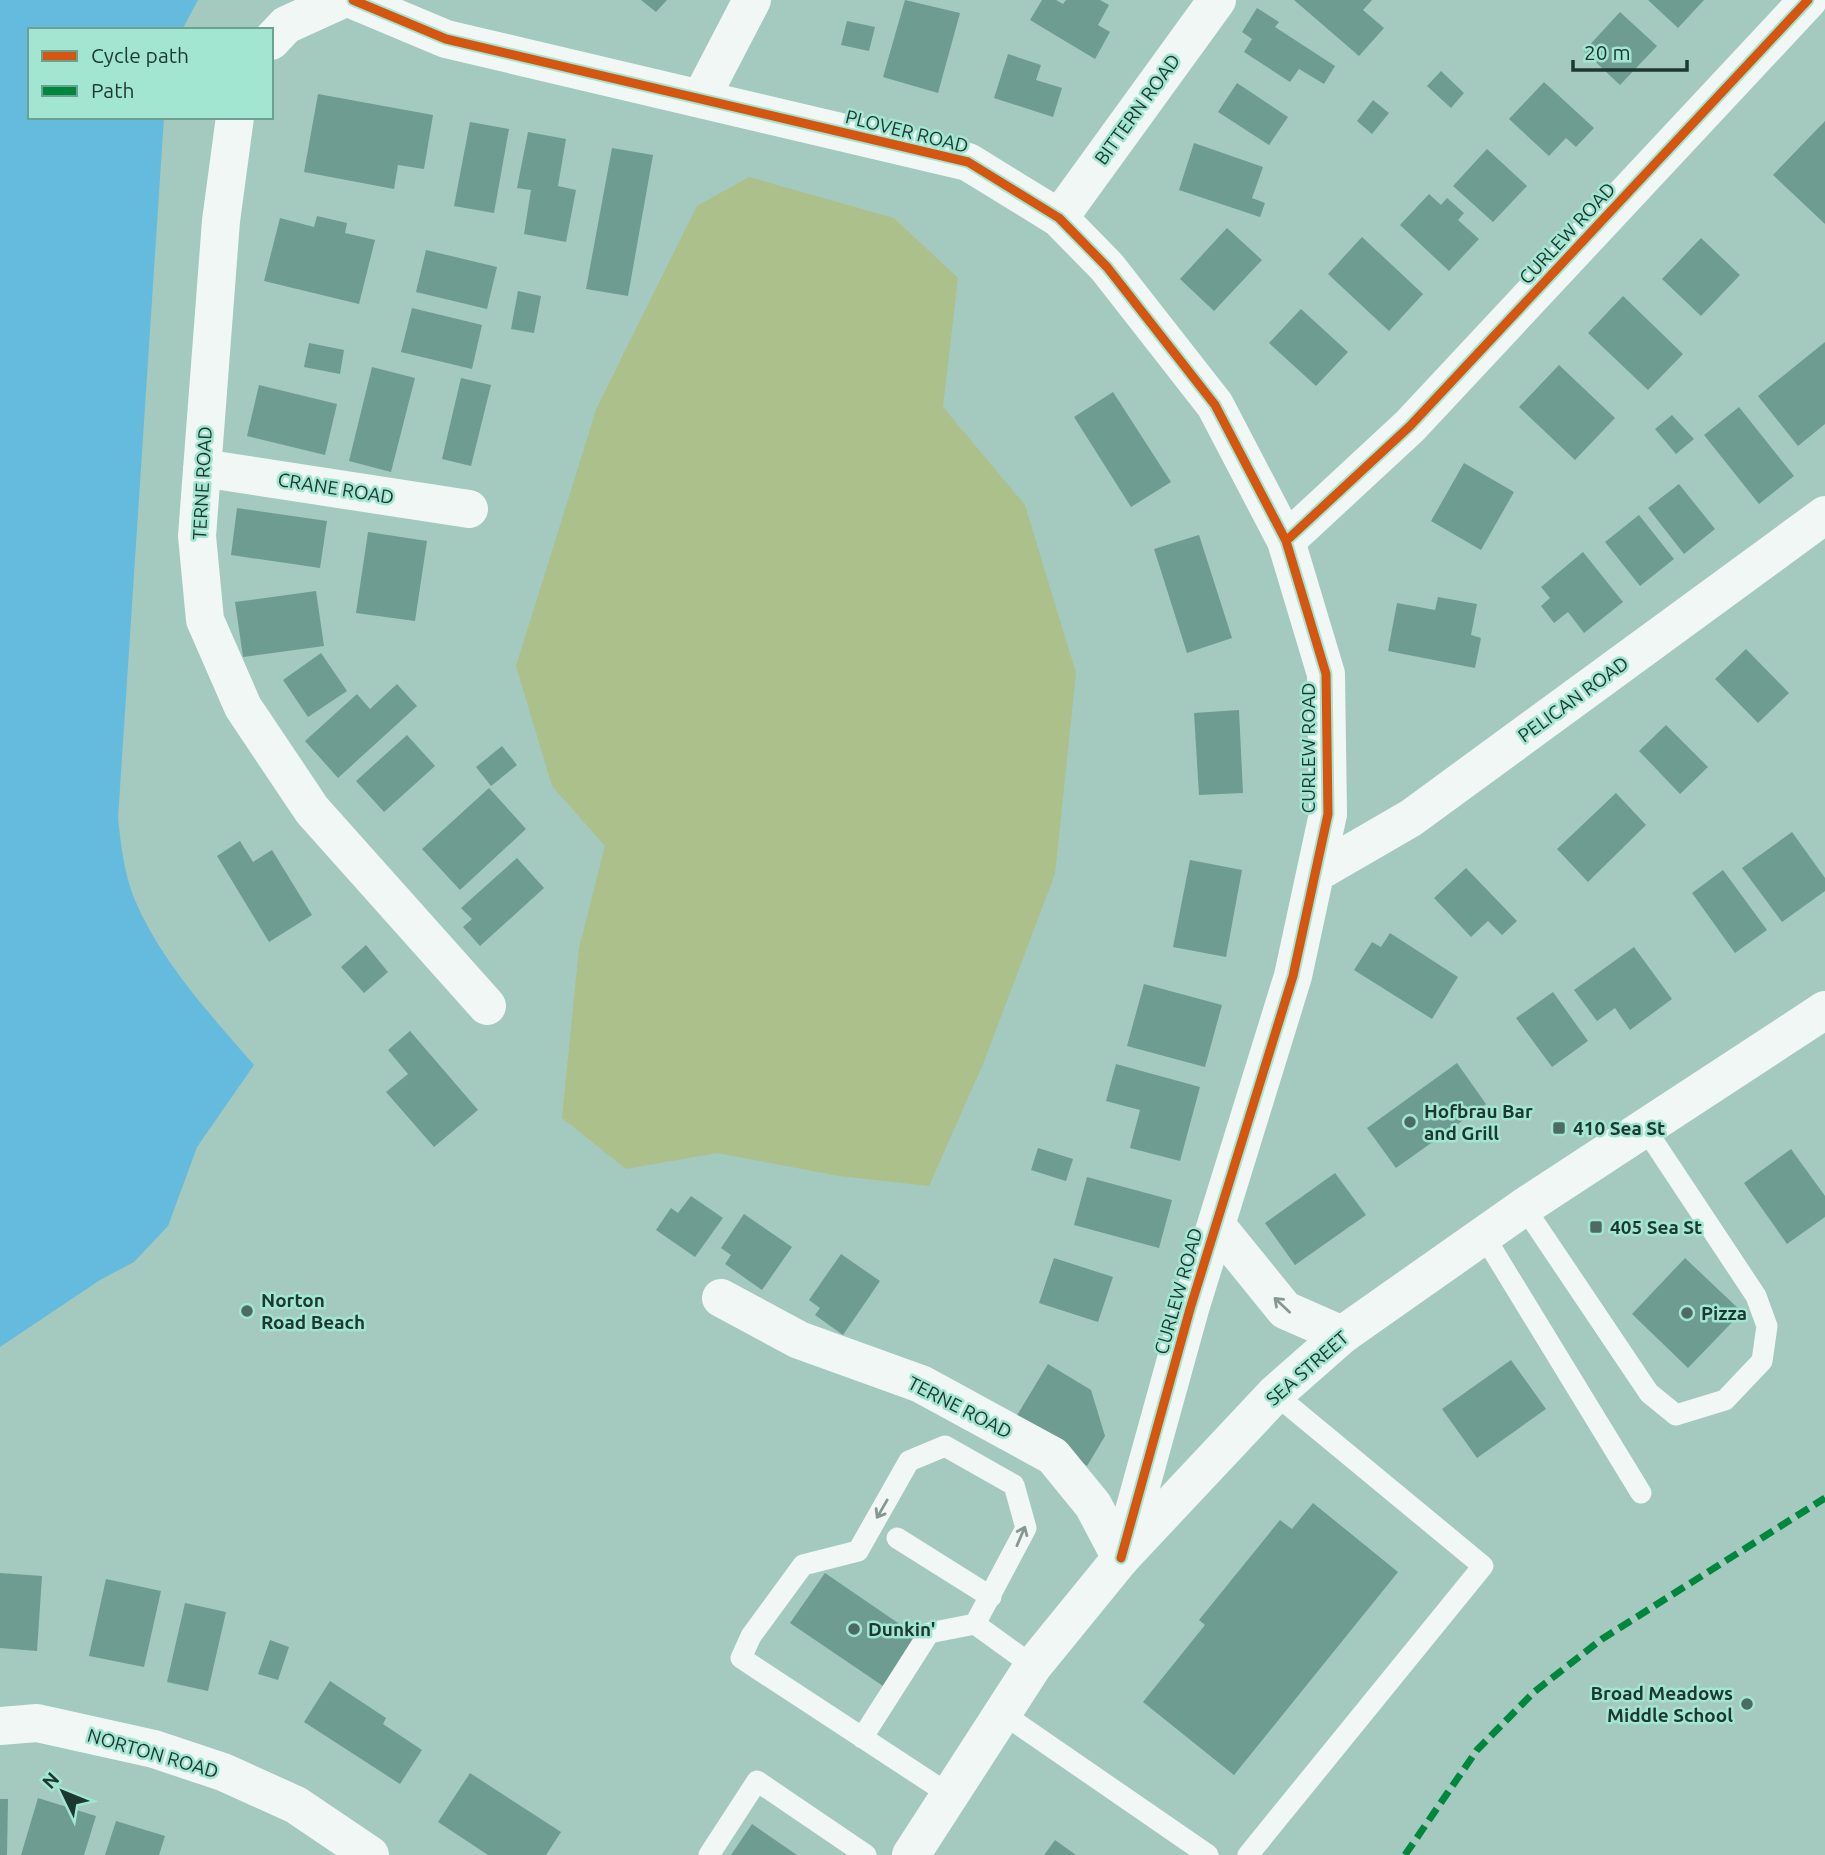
<svg xmlns="http://www.w3.org/2000/svg" width="1825" height="1855" font-family="Ubuntu,sans-serif">
	<rect width="100%" height="100%" fill="#a4c9be"/>
	<path fill="#abc08b" d="M749,177l145,41 64,60 -15,129 82,98 51,168 -21,201 -72,190 -54,122 -90,-10 -122,-23 -91,16 -64,-51 17,-170 26,-102 -53,-60 -36,-120 81,-259 100,-201z"/>
	<path fill="#64bbdd" d="M0,0h198l-16,30h-152v87h134l-46,701c3,27 6,55 16,80 27,64 76,116 120,167l-57,82 -29,79 -34,36 -34,18 -100,67z"/>
	<path fill="#6e9c91" d="M641,0h26l-11,12z
		M905,0l55,13 -22,80 -55,-16z
		M1042,0h14l7,4 3,-4h34l9,5 -11,20 12,7 -15,27 -65,-39z
		M1294,0h78l-9,10 21,18 -25,28z
		M1648,0h56l-26,28z
		M1257,8l22,14 -4,5 60,39 -11,18 -25,-15 -9,13 -46,-30 8,-13 -10,-7z
		M1620,12l37,34 -37,39 -36,-34z
		M847,21l28,6 -6,24 -28,-6z
		M1008,54l33,11 -5,15 26,8 -9,29 -59,-19z
		M1441,71l23,22 -13,15 -24,-22z
		M1544,82l50,46 -18,19 -10,-9 -17,18 -40,-37z
		M1237,83l51,34 -19,28 -51,-33z
		M318,94l115,21 -9,54 -26,-4 -4,24 -90,-17z
		M1373,100l16,13 -17,21 -15,-13z
		M1825,121v103l-52,-49z
		M470,122l39,7 -15,84 -40,-7z
		M528,132l38,7 -8,47 18,4 -10,52 -42,-8 7,-44 -14,-2z
		M1194,143l69,24 -11,31 13,5 -5,14 -81,-27z
		M612,148l41,7 -25,141 -42,-7z
		M1487,149l40,37 -34,36 -40,-36z
		M1429,194l12,11 6,-7 17,15 -6,7 21,19 -30,32 -49,-46z
		M317,216l30,7 -2,10 30,7 -16,64 -95,-23 16,-63 34,9z
		M1227,228l35,32 -48,51 -34,-32z
		M1362,237l61,57 -34,37 -61,-57z
		M1701,238l39,37 -39,41 -39,-37z
		M426,250l71,17 -10,42 -71,-17z
		M518,291l23,5 -7,37 -23,-4z
		M1623,296l60,58 -35,36 -60,-57z
		M412,308l70,17 -10,44 -71,-17z
		M1301,309l47,43 -32,34 -47,-43z
		M1825,342v82l-27,22 -40,-50z
		M309,343l35,7 -4,24 -36,-7z
		M1559,365l56,53 -40,42 -56,-53z
		M372,367l43,11 -24,94 -42,-11z
		M461,378l30,7 -20,81 -29,-7z
		M259,385l78,19 -12,51 -78,-19z
		M1113,392l58,90 -40,25 -57,-90z
		M1739,407l55,69 -35,28 -55,-69z
		M1672,415l22,24 -18,15 -21,-25z
		M1464,463l50,29 -33,58 -50,-29z
		M1679,484l36,45 -31,25 -36,-46z
		M237,508l90,13 -7,47 -89,-13z
		M1639,515l35,44 -34,27 -35,-44z
		M368,532l59,9 -12,80 -59,-8z
		M1199,535l33,103 -45,15 -33,-104z
		M1583,552l40,50 -39,31 -16,-21 -14,11 -13,-17 9,-8 -9,-11z
		M316,591l8,55 -81,11 -8,-55z
		M1438,597l39,7 -6,31 10,3 -6,30 -87,-17 9,-48 38,7z
		M1746,649l43,44 -31,30 -43,-44z
		M321,653l26,38 -39,26 -25,-37z
		M397,684l20,22 -79,72 -33,-37 52,-47 13,15z
		M1239,710l4,83 -44,2 -5,-82z
		M1666,725l42,42 -28,27 -41,-43z
		M407,735l28,31 -51,46 -28,-31z
		M502,746l15,19 -26,21 -15,-19z
		M489,788l37,41 -66,61 -38,-41z
		M1616,793l30,32 -58,57 -31,-33z
		M1792,832l33,46v13l-43,31 -40,-54z
		M240,841l13,21 19,-12 40,65 -43,27 -52,-86z
		M517,858l27,30 -64,58 -17,-19 9,-8 -11,-11z
		M1190,860l52,10 -16,87 -53,-10z
		M1466,868l51,53 -15,14 -14,-14 -17,16 -37,-39z
		M1723,870l44,60 -32,23 -43,-60z
		M1390,933l68,44 -26,42 -78,-49 18,-28 9,5z
		M366,945l22,27 -24,21 -23,-26z
		M1634,947l38,52 -42,31 -15,-22 -18,13 -23,-31z
		M1144,984l78,21 -17,62 -78,-21z
		M1553,992l35,49 -36,26 -36,-49z
		M410,1031l68,79 -44,37 -48,-55 22,-18 -20,-24z
		M1457,1063l29,41 -90,64 -29,-40z
		M1116,1064l84,23 -20,74 -50,-13 10,-38 -34,-9z
		M1038,1148l35,11 -7,22 -35,-11z
		M1791,1149l34,47v21l-38,27 -43,-61z
		M1335,1173l31,42 -71,50 -30,-42z
		M1087,1177l85,23 -13,48 -85,-23z
		M691,1196l32,22 -28,39 -39,-27 15,-22 7,5z
		M744,1214l48,33 -30,43 -37,-26 6,-9 -10,-7z
		M841,1254l39,27 -37,54 -28,-20 5,-7 -11,-8z
		M1054,1258l59,19 -15,45 -59,-19z
		M1685,1258l57,54 -54,56 -56,-54z
		M1511,1360l35,49 -69,49 -35,-49z
		M1048,1364l43,26 14,46 -18,30 -74,-44z
		M1313,1503l85,69 -164,203 -91,-73 62,-77 -6,-5 81,-100 12,9z
		M0,1573l42,3 -5,75 -37,-3z
		M825,1573l92,63 -34,50 -93,-63z
		M106,1579l55,12 -17,76 -55,-11z
		M185,1603l41,9 -18,79 -41,-9z
		M270,1640l19,7 -11,33 -20,-6z
		M330,1681l56,37 -3,6 39,26 -22,34 -96,-62z
		M470,1773l91,59 -15,23h-58l-50,-33z
		M38,1798l58,18 -12,39h-63z
		M0,1799h8l-1,56h-7z
		M116,1821l49,15 -6,19h-54z
		M752,1824l45,31h-66z
		M1055,1840l21,15h-32z"/>
	<g fill="none" stroke-linecap="round" stroke-linejoin="round">
		<path stroke="#f1f7f5" stroke-width="21" d="M1524,1207l125,186 27,22 49,-15 37,-39 5,-35 -11,-30 -112,-169
			M1484,1236l157,257
			M897,1538l94,59
			M1002,1713l206,142
			M862,1738l67,-105 46,-9 58,42
			M950,1795l-209,-137 10,-22 52,-71 55,-14 51,-90 36,-15 69,39 12,43 -51,96
			M709,1855l48,-74 109,74
			M1248,1855l235,-289 -208,-172"/>
		<path stroke="#f1f7f5" stroke-width="38" d="M353,0l93,39 522,123 91,56 48,49 108,138 71,136
			M271,41l15,-16 55,-25
			M701,98l51,-98
			M235,117l-14,104 -24,315 8,84 38,87 69,103 175,196
			M1059,218l158,-218
			M202,468l267,41
			M1316,873l95,-55 414,-303
			M1216,1225l69,85 57,25
			M721,1298l78,42 122,44 132,72 40,49 28,53
			M1121,1558l69,-249 103,-333 35,-162 -2,-140 -40,-133 124,-115 398,-426
			M0,1726l37,-3 117,26 69,23 73,33 74,50"/>
		<path stroke="#f1f7f5" stroke-width="38" d="M911,1855l122,-189 88,-108 154,-164 67,-59 182,-128 301,-197"/>
		<path stroke="#00873e" stroke-width="7" stroke-dasharray="14 7" stroke-linecap="butt" d="M1405,1855l72,-105 57,-58 68,-53 223,-141"/>
		<g stroke="#a2e6d1" stroke-width="13">
			<path id="cycleway" d="M353,0l93,39 522,123 91,56 48,49 108,138 71,136
				M1121,1558l69,-249 103,-333 35,-162 -2,-140 -40,-133 124,-115 398,-426"/>
		</g>
		<use href="#cycleway" stroke="#d45610" stroke-width="9"/>
	</g>
	<defs><path id="oneway-shaft" d="M-6 0H5M1.5-3L5.5 0L1.5 3" fill="none" stroke-width="1.6" stroke-linecap="round" stroke-linejoin="round" transform="scale(1.75)"/></defs>
	<g stroke="#869892">
		<use href="#oneway-shaft" transform="translate(1282 1305) rotate(-137)"/>
		<use href="#oneway-shaft" transform="translate(882 1509) rotate(120)"/>
		<use href="#oneway-shaft" transform="translate(1021 1536) rotate(-67)"/>
	</g>
	<g fill="#4c6b62" stroke="#a2e6d1" stroke-width="2.5">
		<circle cx="1410" cy="1122" r="7"/>
		<rect x="1552" y="1121" width="14" height="14" rx="3.5"/>
		<rect x="1589" y="1220" width="14" height="14" rx="3.5"/>
		<circle cx="247" cy="1311" r="7"/>
		<circle cx="1687" cy="1313" r="7"/>
		<circle cx="854" cy="1629" r="7"/>
		<circle cx="1747" cy="1704" r="7"/>
	</g>
	<g text-anchor="middle" stroke-width="5" stroke-linejoin="round" paint-order="stroke">
		<g font-size="19" fill="#1c3830" stroke="#a2e6d1">
			<text transform="translate(1137 109) rotate(-54)" y="7">BITTERN ROAD</text>
			<text transform="translate(907 131) rotate(14)" y="7">PLOVER ROAD</text>
			<text transform="translate(1567 233) rotate(-47)" y="7">CURLEW ROAD</text>
			<text transform="translate(202 483) rotate(-87)" y="7">TERNE ROAD</text>
			<text transform="translate(336 488) rotate(9)" y="7">CRANE ROAD</text>
			<text transform="translate(1573 699) rotate(-36)" y="7">PELICAN ROAD</text>
			<text transform="translate(1308 748) rotate(-90)" y="7">CURLEW ROAD</text>
			<text transform="translate(1178 1291) rotate(-74)" y="7">CURLEW ROAD</text>
			<text transform="translate(1307 1368) rotate(-41)" y="7">SEA STREET</text>
			<text transform="translate(960 1407) rotate(27)" y="7">TERNE ROAD</text>
			<text transform="translate(153 1753) rotate(16)" y="7">NORTON ROAD</text>
		</g>
		<g font-size="19" font-weight="bold" fill="#1c3830" stroke="#a2e6d1" text-anchor="start">
			<text x="1424" y="1118">Hofbrau Bar<tspan x="1424" dy="22">and Grill</tspan></text>
			<text x="1573" y="1135">410 Sea St</text>
			<text x="1610" y="1234">405 Sea St</text>
			<text x="261" y="1307">Norton<tspan x="261" dy="22">Road Beach</tspan></text>
			<text x="1701" y="1320">Pizza</text>
			<text x="868" y="1636">Dunkin'</text>
			<text x="1733" y="1700" text-anchor="end">Broad Meadows<tspan x="1733" dy="22">Middle School</tspan></text>
		</g>
	</g>
	<rect x="28" y="28" width="245" height="91" fill="#a2e6d1" stroke="#6ca091" stroke-width="2"/>
	<rect x="42" y="51" width="35" height="10" fill="#d45610" stroke="#6ca091" stroke-width="2"/>
	<text x="91" y="63" font-size="21" fill="#1c3830">Cycle path</text>
	<rect x="42" y="86" width="35" height="10" fill="#00873e" stroke="#6ca091" stroke-width="2"/>
	<text x="91" y="98" font-size="21" fill="#1c3830">Path</text>
	<g transform="translate(63 1792) rotate(313)" stroke="#a2e6d1" stroke-width="5" paint-order="stroke">
	<path d="M0-5L12 26L0 18L-12 26Z" fill="#1c3830"/>
	<text y="-10" font-size="19" font-weight="bold" text-anchor="middle" fill="#1c3830">N</text>
	</g>
	<path d="M1573 60v10h114v-10" fill="none" stroke="#1c3830" stroke-width="3.5"/>
	<text x="1584" y="60" font-size="21" fill="#1c3830" stroke="#a2e6d1" stroke-width="5" paint-order="stroke">20 m</text>
</svg>
